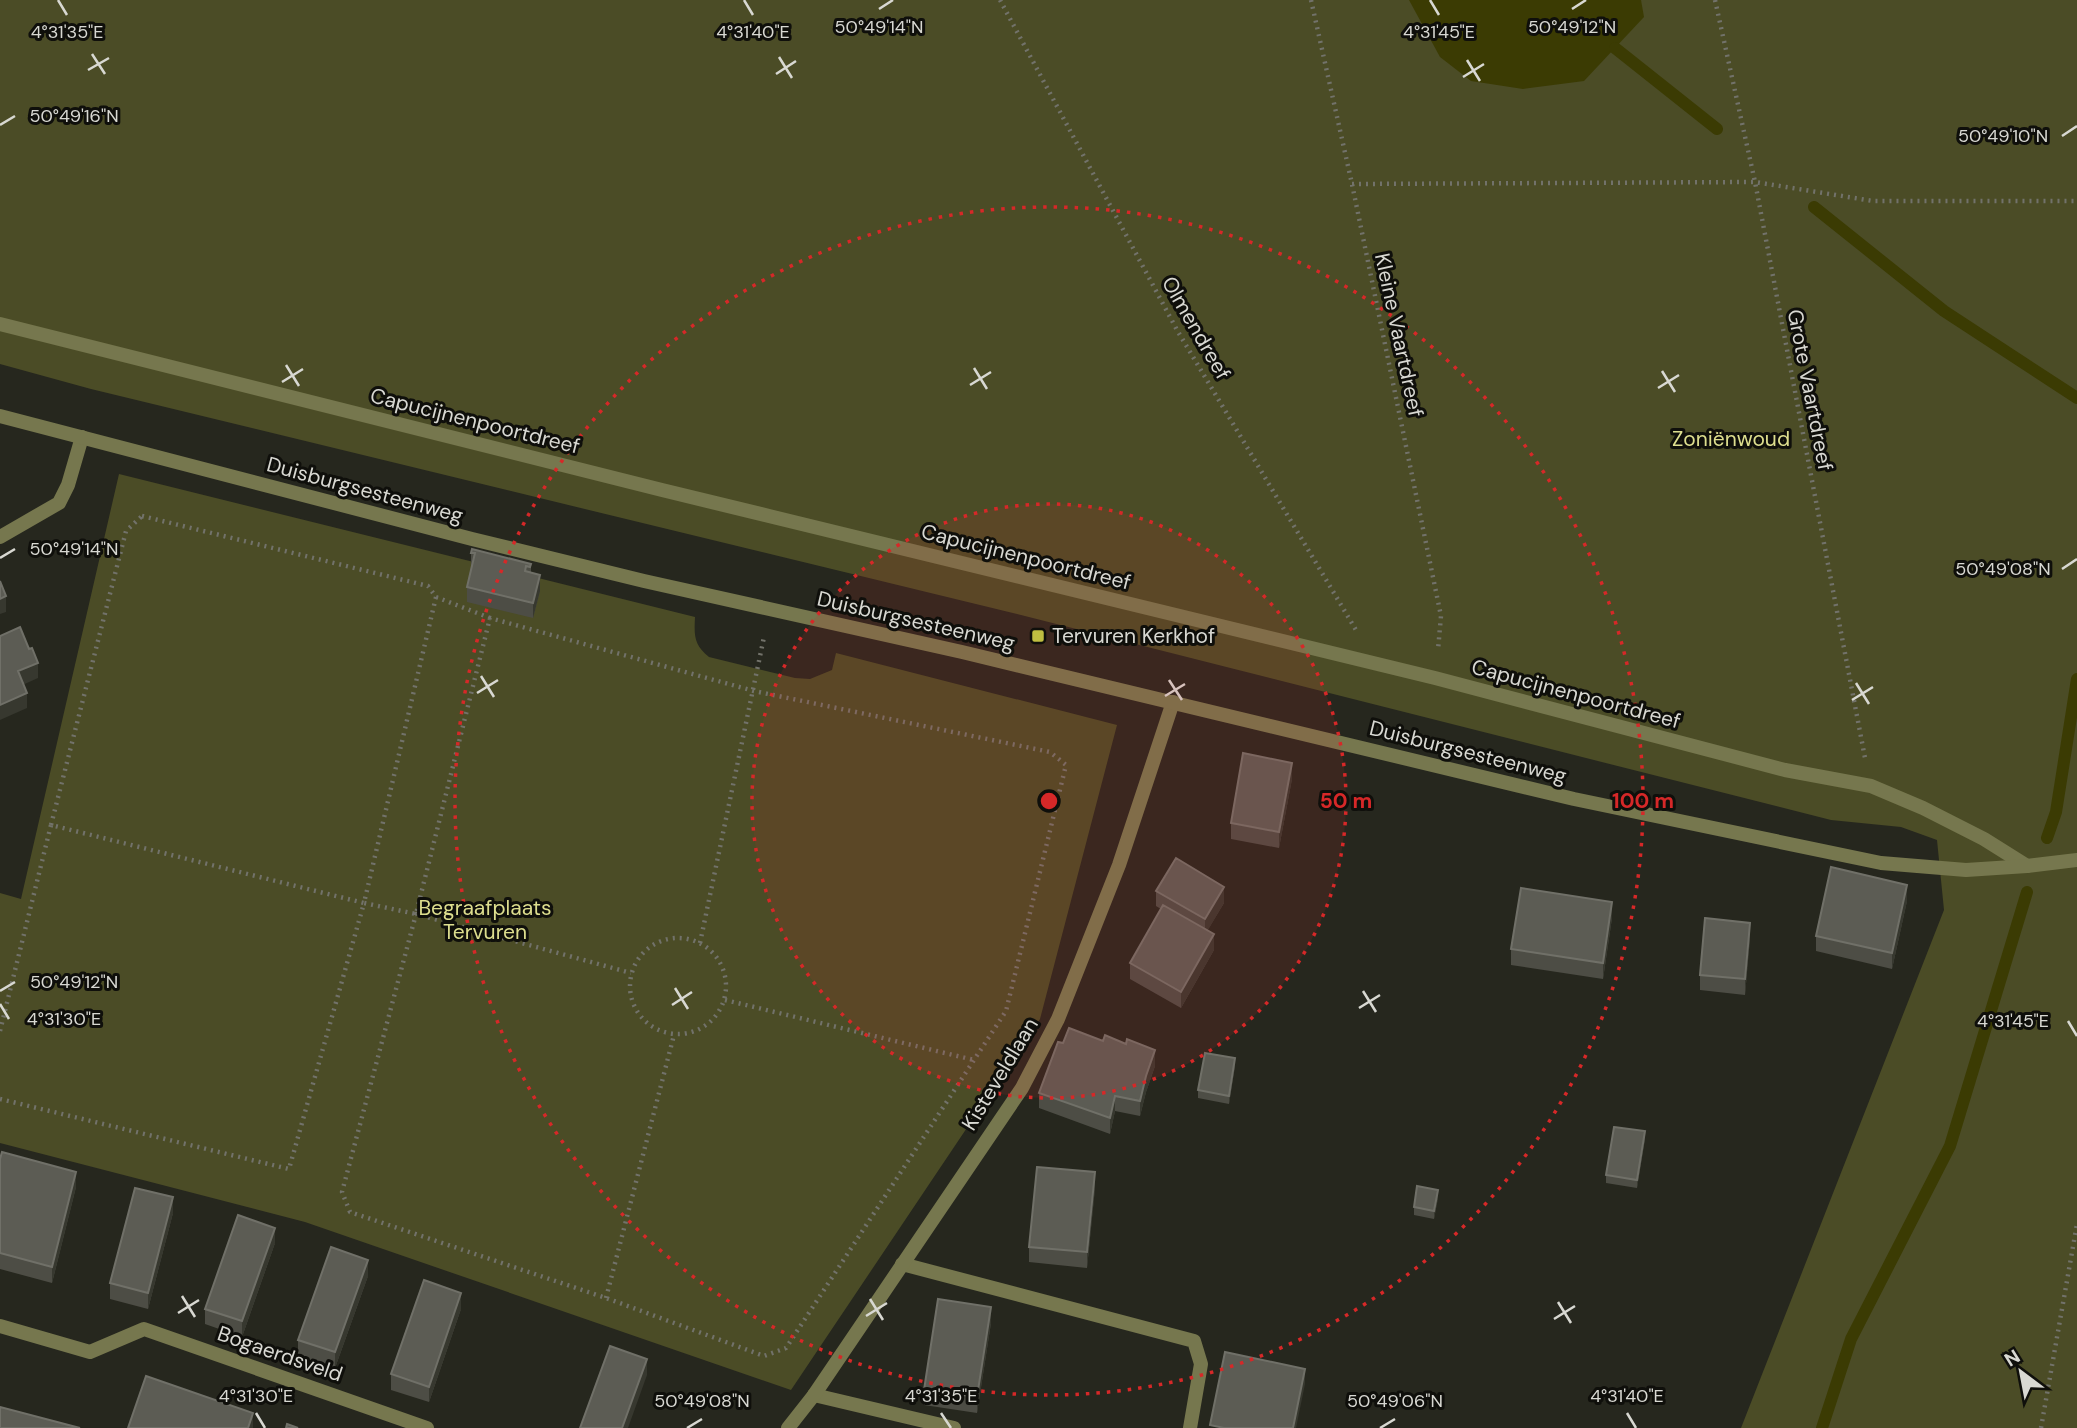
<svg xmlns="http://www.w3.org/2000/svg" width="2077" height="1428" font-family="'DM Sans',sans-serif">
	<rect width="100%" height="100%" fill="#26271e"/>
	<path fill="#4b4c26" d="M0,0h2077v1428h-336l203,-518 -7,-70 -36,-13 -70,-7 -814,-206 -926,-225 -91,-25z
		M119,474l576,143c-1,19 -1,28 14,40l86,21 15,1 22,-9 4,-17 281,72 -77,294 -249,371 -486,-168 -305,-79v-250l21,6z"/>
	<path fill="#3b3b03" d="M1409,0h232l3,17 -60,64 -61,8 -52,-8 -31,-24z"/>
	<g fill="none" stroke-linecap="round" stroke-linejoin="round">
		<path stroke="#3b3b03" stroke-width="12" d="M1615,48l102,81
			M1814,207l130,104 133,87
			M2047,838l9,-26 21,-133
			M1822,1428l29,-89 99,-193 77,-254"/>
		<path stroke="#72726a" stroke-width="4.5" stroke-dasharray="2 5" stroke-linecap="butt" d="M1000,0l177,330 179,300
			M1311,0l41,184 89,432 -3,34
			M1715,0l40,182 110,576
			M1352,184l403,-2 118,19h204
			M142,516l286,70 8,11 -72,306 -313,-78 75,-294z
			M436,597l54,21
			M630 986a48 48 0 1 1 96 0a48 48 0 1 1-96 0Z
			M700,943l64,-306
			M725,1000l249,60
			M0,1031l51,-206
			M0,1099l289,70 75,-266 52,11 74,-296 264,73 296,61 16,13 -60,246 -220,337 -22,8 -158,-58 -256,-86 -8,-20 74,-278 215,59
			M606,1298l68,-263
			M2041,1428l36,-204"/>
		<path stroke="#76774e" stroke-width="14" d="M0,537l59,-34 9,-18 14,-48
			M902,1264l292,77 7,23 -11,64
			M814,1395l140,33"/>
		<path stroke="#76774e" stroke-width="14" d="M0,324l662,166 773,188 350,92 86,16 52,22 61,31 43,27
			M0,1326l90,26 54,-23 283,99
			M788,1428l26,-33 208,-307 36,-69 61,-154 54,-163"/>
		<path stroke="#76774e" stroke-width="14" d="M0,416l472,123 172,42 318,71 612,147 307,64 85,7 61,-4 50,-6"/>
	</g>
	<path fill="#4d4d45" d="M471,553l60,11v9l9,18 -7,27 -66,-16v-15l4,-20z
		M1292,779l-13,69 -48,-9v-16z
		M1156,891l68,12 -17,28 7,19 -33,58 -51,-29v-16l31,-54 -5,-3z
		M1907,901l-15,68 -76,-18v-15z
		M1612,918l-9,61 -92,-14v-16z
		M1750,938l-5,57 -45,-5v-15z
		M1155,1066l-9,26 -6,24 -25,-5 -5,23 -71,-26v-15z
		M1235,1066l-6,38 -31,-6v-8z
		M1645,1139l-8,49 -31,-5v-8z
		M0,1159l76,28 -24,96 -52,-14z
		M1095,1188l-8,80 -58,-6v-15z
		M1438,1198l-4,21 -20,-4v-8z
		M173,1213l-25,96 -38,-10v-16z
		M275,1243l-33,94 -37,-13v-15z
		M368,1276l-33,92 -37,-12v-16z
		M461,1309l-32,93 -38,-12v-16z
		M991,1323l-14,90 -53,-8v-15z"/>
	<path fill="#37382f" d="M540,575v16l-7,27v-15z
		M6,596v16l-6,2v-15z
		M38,663v15l-20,9v-16z
		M27,693v15l-27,12v-15z
		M1292,763v16l-13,69v-16z
		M1907,885v16l-15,68v-16z
		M1224,887v16l-19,32v-16z
		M1612,902v16l-9,61v-16z
		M1750,923v15l-5,57v-16z
		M1214,934v16l-33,58v-16z
		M1155,1050v16l-9,26 -6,24v-15l6,-25z
		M1235,1058v8l-6,38v-8z
		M1115,1096v15l-5,23v-16z
		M1645,1131v8l-8,49v-8z
		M76,1172v15l-24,96v-16z
		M1095,1172v16l-8,80v-16z
		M1438,1190v8l-4,21v-8z
		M173,1197v16l-25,96v-16z
		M275,1228v15l-33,94v-16z
		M368,1260v16l-33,92v-16z
		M461,1293v16l-32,93v-15z
		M991,1307v16l-14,90v-16z
		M647,1359v16l-19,53h-6z
		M1305,1369v15l-9,44h-3z
		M253,1413v15h-5z"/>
	<path fill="#5c5c54" stroke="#707068" stroke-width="2" d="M472,549l59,15 -1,3 -4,-1 -1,5 15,4 -7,28 -66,-16 8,-34h-4z
		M0,581l6,15 -6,3z
		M20,627l9,22 3,-1 6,15 -20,8 9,22 -27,12v-69z
		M1243,753l49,10 -13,69 -48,-9z
		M1176,858l48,29 -19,32 -49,-28z
		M1831,867l76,18 -15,68 -76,-17z
		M1521,888l91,14 -9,61 -92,-14z
		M1163,905l51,29 -33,58 -51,-29z
		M1705,918l45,5 -5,56 -45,-4z
		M1069,1028l34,13 2,-6 21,9 1,-5 28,11 -9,26 -6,25 -25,-5 -5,22 -71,-25 19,-51 5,1z
		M1205,1053l30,5 -6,38 -31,-6z
		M1614,1127l31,4 -8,49 -31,-5z
		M2,1152l74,20 -24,95 -52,-14v-94z
		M1037,1167l58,5 -8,80 -58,-5z
		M1417,1186l21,4 -4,21 -20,-4z
		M135,1188l38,9 -25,96 -38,-10z
		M238,1215l37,13 -33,93 -37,-12z
		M331,1247l37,13 -33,92 -37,-12z
		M424,1280l37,13 -32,94 -38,-13z
		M938,1299l53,8 -14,90 -53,-7z
		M610,1346l37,13 -25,69h-42z
		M1225,1352l80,17 -12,59h-69l-14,-3z
		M146,1376l107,37 -5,15h-120z
		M0,1407l80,21h-80z
		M287,1424l11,4h-12z"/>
	<path fill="none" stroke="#d8d8d2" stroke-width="2.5" d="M58,0l9,15M744,0l9,15M1430,0l9,15M879,9l14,-9M1572,9l14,-9M92,54l13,20M779,57l13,21M1467,60l13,21M88,70l21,-12M776,74l20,-13M1463,77l21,-13M0,125l15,-9M2062,136l15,-10M286,365l13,21M974,368l13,21M1662,371l13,21M282,382l21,-13M970,385l21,-13M1658,388l21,-13M0,558l15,-9M2062,569l15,-10M481,676l13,21M1169,680l13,20M1856,683l13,21M477,693l21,-13M1165,696l20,-12M1852,700l21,-13M675,988l13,21M0,991l15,-9M1363,991l13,21M0,1004l9,15M672,1005l20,-13M1359,1008l21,-13M2068,1021l9,15M182,1296l13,21M870,1299l13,21M1558,1302l13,21M178,1313l21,-13M866,1316l21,-13M1554,1319l21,-13M256,1413l9,15M941,1413l10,15M1627,1413l9,15M687,1428l15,-9M1380,1428l15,-9"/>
	<circle cx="1049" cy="801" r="297" fill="#d62828" fill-opacity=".12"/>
	<g fill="none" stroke="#d62828" stroke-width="3.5" stroke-dasharray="3.5 7">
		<circle cx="1049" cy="801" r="297"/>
		<circle cx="1049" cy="801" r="594"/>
	</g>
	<rect fill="#bfbe41" stroke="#0f0f0b" stroke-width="2.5" x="1031" y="629" width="14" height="14" rx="3.5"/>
	<g text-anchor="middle" stroke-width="6" stroke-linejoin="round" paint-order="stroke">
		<g font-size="21" fill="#d8d8d2" stroke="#0f0f0b">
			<text transform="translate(1196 328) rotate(60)" y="7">Olmendreef</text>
			<text transform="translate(1399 335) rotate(78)" y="7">Kleine Vaartdreef</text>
			<text transform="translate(1810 390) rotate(79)" y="7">Grote Vaartdreef</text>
			<text transform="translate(475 421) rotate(14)" y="7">Capucijnenpoortdreef</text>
			<text transform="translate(365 490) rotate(15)" y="7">Duisburgsesteenweg</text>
			<text transform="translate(1026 557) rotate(14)" y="7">Capucijnenpoortdreef</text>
			<text transform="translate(916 621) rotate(13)" y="7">Duisburgsesteenweg</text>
			<text transform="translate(1576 694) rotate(15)" y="7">Capucijnenpoortdreef</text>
			<text transform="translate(1468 752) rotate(14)" y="7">Duisburgsesteenweg</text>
			<text transform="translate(1000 1074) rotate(-59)" y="7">Kisteveldlaan</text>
			<text transform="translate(280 1354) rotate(19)" y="7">Bogaerdsveld</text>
		</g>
		<g font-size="21" fill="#ddde8e" stroke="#0f0f0b">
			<text x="1731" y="446">Zoniënwoud</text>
			<text x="485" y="915">Begraafplaats<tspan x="485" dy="24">Tervuren</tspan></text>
		</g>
		<g font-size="21" fill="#d8d8d2" stroke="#0f0f0b" text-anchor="start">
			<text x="1052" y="643">Tervuren Kerkhof</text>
		</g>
	</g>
	<g font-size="18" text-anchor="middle" fill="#d8d8d2" stroke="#0f0f0b" stroke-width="6" stroke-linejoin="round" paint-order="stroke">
		<text x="1572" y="33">50°49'12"N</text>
		<text x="879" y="33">50°49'14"N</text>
		<text x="1439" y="38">4°31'45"E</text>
		<text x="67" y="38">4°31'35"E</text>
		<text x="753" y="38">4°31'40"E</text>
		<text x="74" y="122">50°49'16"N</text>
		<text x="2003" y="142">50°49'10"N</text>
		<text x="74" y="555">50°49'14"N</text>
		<text x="2003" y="575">50°49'08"N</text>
		<text x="74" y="988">50°49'12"N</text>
		<text x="64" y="1025">4°31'30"E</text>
		<text x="2013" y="1027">4°31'45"E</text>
		<text x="256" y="1402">4°31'30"E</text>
		<text x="941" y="1402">4°31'35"E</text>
		<text x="1627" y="1402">4°31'40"E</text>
		<text x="702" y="1407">50°49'08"N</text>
		<text x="1395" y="1407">50°49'06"N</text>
	</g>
	<circle cx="1049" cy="801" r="10" fill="#d62828" stroke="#0f0f0b" stroke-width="3.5"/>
	<g font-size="21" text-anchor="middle" font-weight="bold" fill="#d62828" stroke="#0f0f0b" stroke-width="6" stroke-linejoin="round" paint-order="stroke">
		<text x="1346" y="808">50 m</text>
		<text x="1643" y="808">100 m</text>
	</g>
	<g transform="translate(2021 1372) rotate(328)" stroke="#0f0f0b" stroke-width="5" paint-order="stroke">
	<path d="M0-5L12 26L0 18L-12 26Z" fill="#d8d8d2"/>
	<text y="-10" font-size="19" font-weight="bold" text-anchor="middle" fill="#d8d8d2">N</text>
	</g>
</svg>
